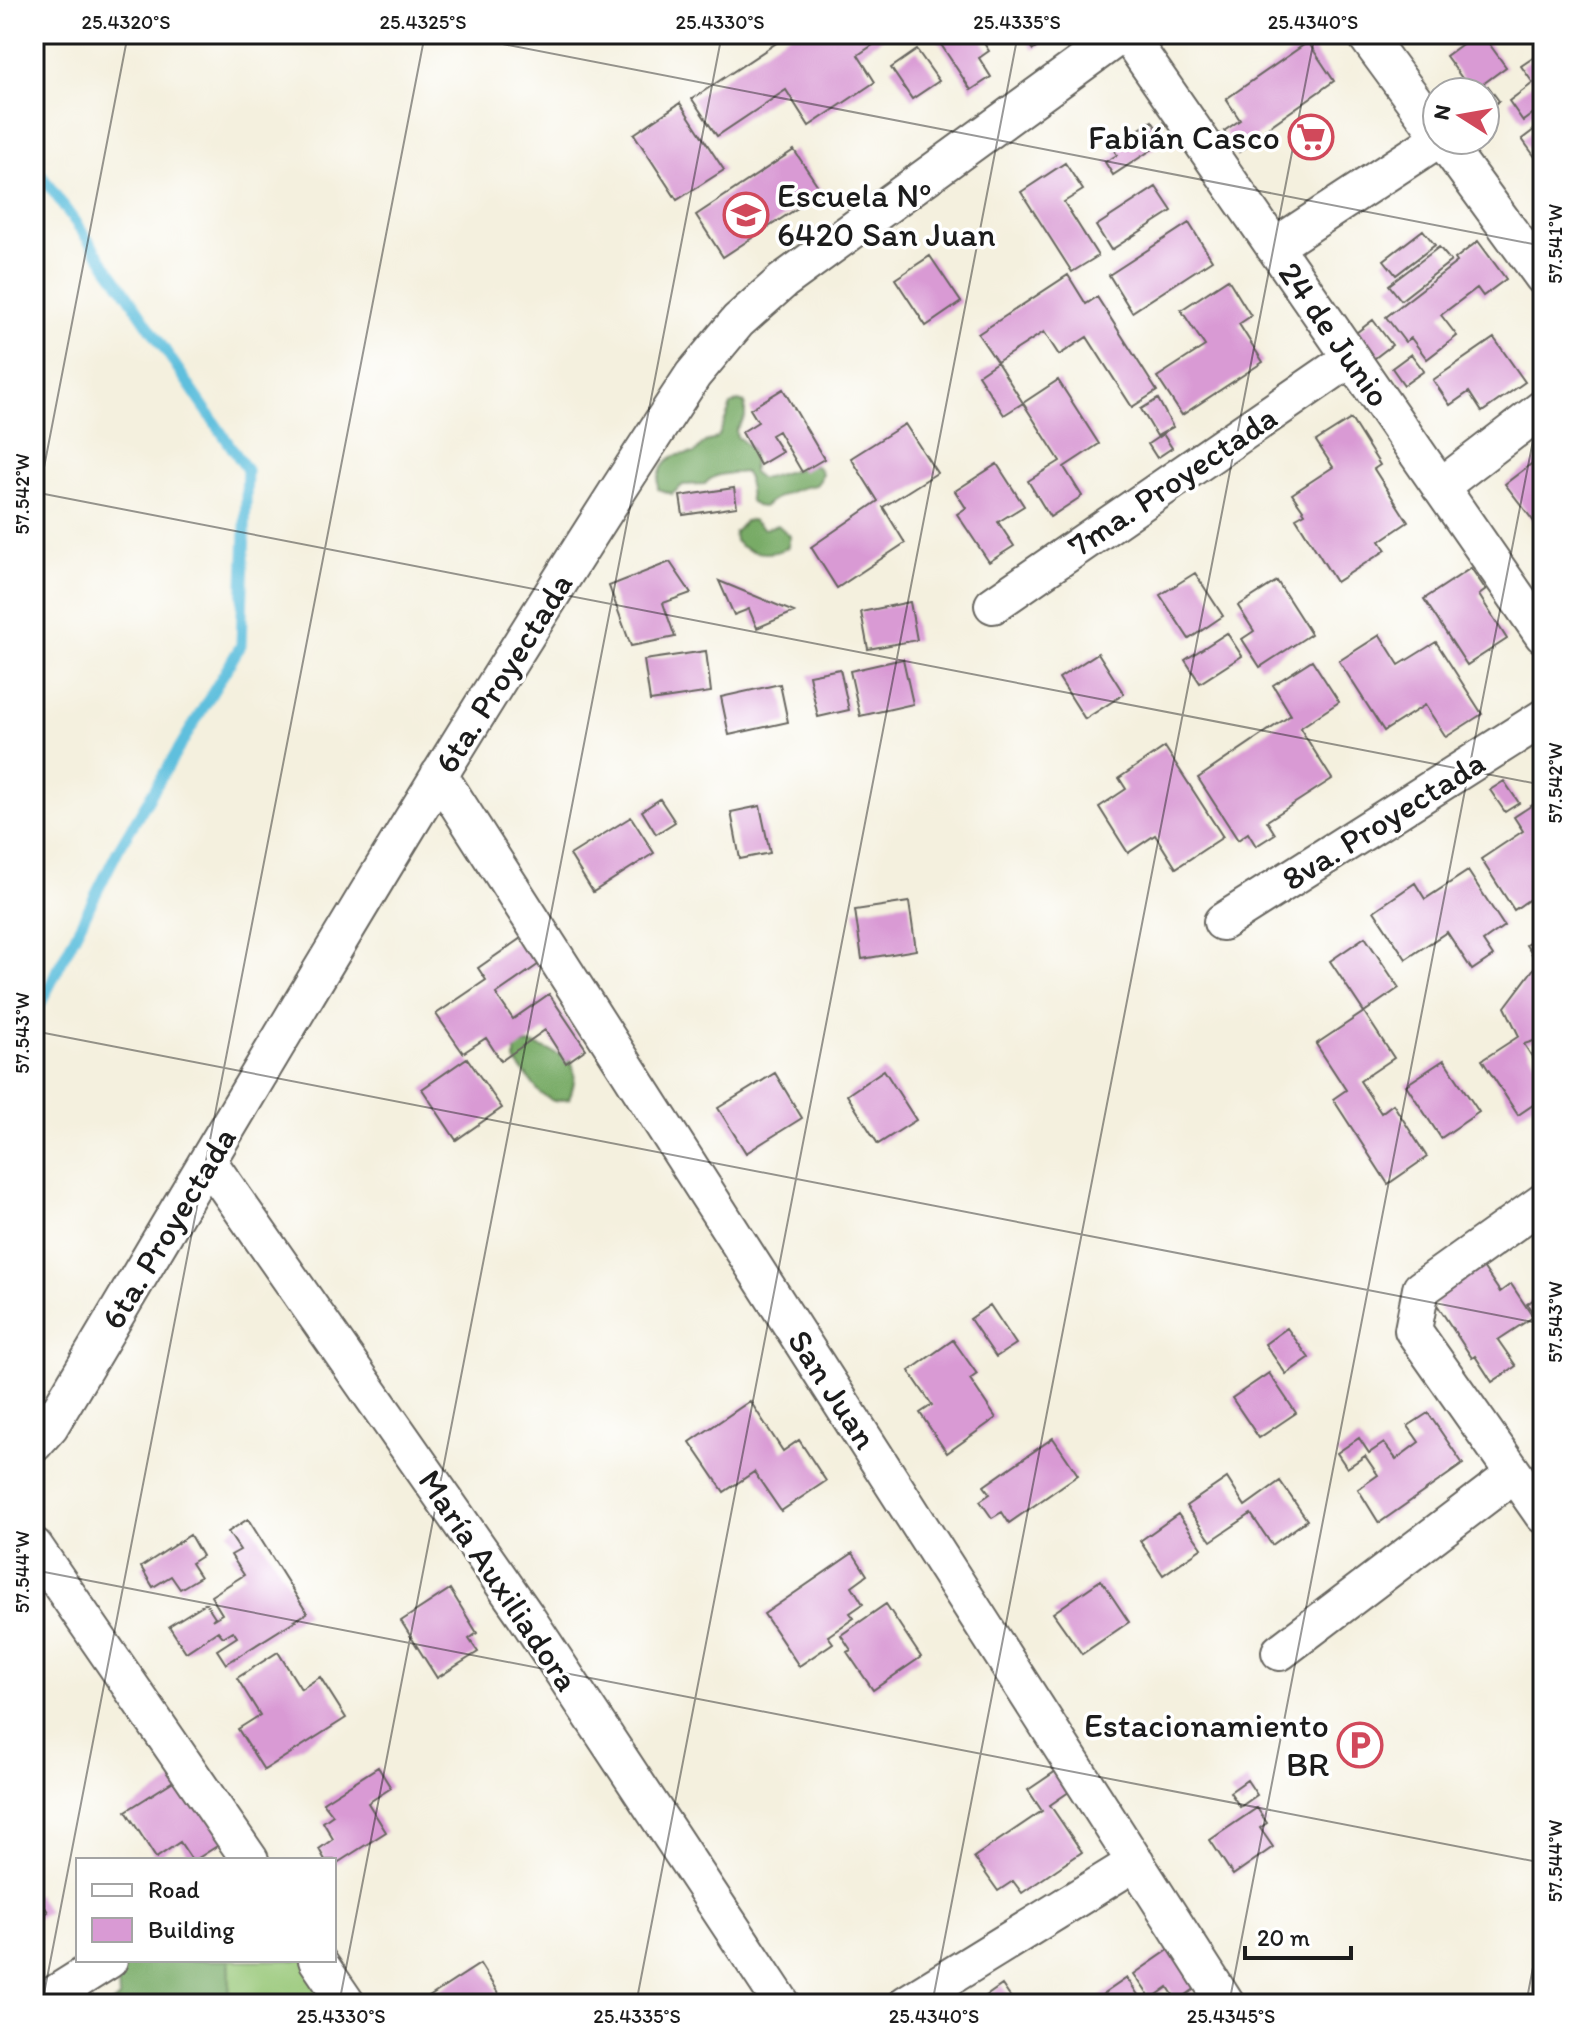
<svg xmlns="http://www.w3.org/2000/svg" width="1577" height="2038" font-family="Itim,sans-serif">
	<rect width="100%" height="100%" fill="#fff"/>
	<filter id="ink" filterUnits="userSpaceOnUse"><feTurbulence type="fractalNoise" baseFrequency=".0125" numOctaves="2"/><feDisplacementMap in="SourceGraphic" scale="16" xChannelSelector="R" yChannelSelector="G"/><feConvolveMatrix kernelMatrix="1 2 1 2 8 2 1 2 1" color-interpolation-filters="sRGB"/></filter>
	<filter id="wash" filterUnits="userSpaceOnUse"><feTurbulence type="fractalNoise" baseFrequency=".006" numOctaves="4" result="noise"/><feDisplacementMap in="SourceGraphic" scale="32" xChannelSelector="R" yChannelSelector="G"/><feGaussianBlur stdDeviation="1.8" result="paint"/><feColorMatrix in="noise" values="0 0 0 0 0 0 0 0 0 0 0 0 0 0 0 0 0 1.4 0 .05"/><feComposite in="paint" operator="in"/></filter>
	<g filter="url(#wash)">
		<rect width="100%" height="100%" fill="#f4f0de"/>
		<path fill="#95c675" stroke="#587148" stroke-width="2" d="M168,1960h138l27,44h-171z"/>
		<path fill="#78ab66" stroke="#4a6441" stroke-width="2" d="M738,401l7,2v14l-9,13 1,7c18,12 15,14 16,35l6,6h7l44,-13 8,2 4,6 -2,7 -4,5c-20,3 -38,10 -53,22l-7,-1 -6,-5 -2,-23 -4,-6c-14,2 -29,0 -39,12l-22,1 -11,9 -14,-5c-1,-13 5,-29 17,-33 6,-2 14,-2 20,-3l10,-11 8,-2 6,-5 12,-30z
			M752,520l12,9 14,-4 12,11 -2,11c-15,10 -41,7 -53,-6l-1,-8 11,-12z
			M529,1044c15,2 26,11 41,14 7,16 5,25 -1,41l-16,2 -13,-8 -25,-32v-14z
			M131,1960h98c2,15 -1,29 1,44h-118l7,-6 -1,-15 3,-15z"/>
		<g fill="none" stroke-linecap="round" stroke-linejoin="round">
			<path stroke="#5fbfdd" stroke-width="11" d="M34,165l88,122 125,183 -6,175 -123,205 -84,167"/>
		</g>
		<g id="blocks">
			<path fill="#d99ad4" d="M790,34h99l-31,21 17,27 -66,44 -23,-36 -69,46 -25,-37z
				M946,34h32l11,17 -10,7 12,19 -20,13 -33,-50z
				M1022,34h35l-24,16z
				M1234,34h16l-11,8z
				M1476,34h6l24,33 -34,25 -26,-36z
				M1308,42l26,39 -78,55 2,3 -19,13 -15,-21 16,-11 -14,-21z
				M917,50l22,31 -27,18 -21,-31z
				M1539,54l4,6v46l-20,15 -14,-20 24,-18 -12,-17z
				M1488,86l11,15 -14,10v-19h-5z
				M680,103l44,67 -47,30 -43,-66z
				M1152,121l13,20 -52,34 -8,-13 12,-7 -5,-8z
				M1543,123v45l-21,-29z
				M794,150l28,42 -99,65 -27,-42z
				M1065,163l18,27 -19,12 34,54 -26,16 -51,-80z
				M1156,187l16,24 -61,39 -15,-24z
				M1189,223l23,37 -80,52 -23,-37z
				M1423,230l12,15 -39,30 -12,-15z
				M1478,241l28,38 -23,17 -6,-8 -36,27 16,21 -30,23 -16,-21 -6,4 -19,-25 71,-55 -2,-3z
				M1439,247l12,14 -50,39 -12,-15z
				M930,256l31,46 -35,24 -31,-47z
				M1068,275l18,29 11,-7 60,94 -25,16 -45,-70 -28,18 -15,-23 -47,30 26,41 -19,12 -26,-40 19,-13 -19,-28z
				M1228,279l23,37 -12,8 24,38 -81,53 -25,-38 48,-31 -24,-36z
				M1373,320l19,25 -21,16 -19,-25z
				M1494,338l31,44 -43,30 -13,-20 -19,13 -17,-25z
				M1411,354l13,17 -20,14 -12,-17z
				M1058,380l41,64 -35,23 18,29 -32,21 -22,-36 32,-20 -37,-58z
				M783,389l41,70 -22,13 -24,-41 -7,4 11,17 -22,13 -18,-33 16,-10 -8,-13z
				M1158,399l15,28 -16,9 -16,-27z
				M1351,419l29,46 -6,4 34,53 -28,19 6,9 -50,32 -40,-64 9,-5 -13,-19 41,-27 -17,-26z
				M905,424l32,49 -54,34 22,36 -68,45 -26,-41 67,-46 -27,-43z
				M1163,434l9,14 -15,10 -9,-14z
				M1543,455v67l-5,5 -33,-43z
				M997,464l27,42 -26,16 16,24 -25,16 -32,-48 9,-6 -11,-17z
				M734,488l3,19 -54,8 -3,-19z
				M670,562l21,31 -28,10 12,34 -44,9 -22,-60z
				M1471,568l15,22 -7,5 28,44 -40,26 -43,-66z
				M1195,573l28,43 -34,23 -29,-44z
				M719,581l75,31 -37,16 -8,-19 -15,6z
				M1277,581l34,53 -51,33 -18,-28 12,-8 -16,-25z
				M910,602l7,38 -49,9 -7,-37z
				M1227,633l15,23 -42,27 -15,-23z
				M1380,635l19,30 37,-23 46,72 -36,23 -21,-32 -41,26 -45,-70z
				M706,651l5,41 -61,9 -6,-41z
				M1098,653l26,41 -39,25 -26,-41z
				M903,659l10,45 -53,12 -10,-45z
				M1312,660l27,42 -39,26 32,51 -65,42 8,13 -19,12 -8,-13 -10,7 -40,-62 93,-63 -18,-30z
				M840,669l9,41 -31,7 -9,-42z
				M780,684l8,38 -59,13 -8,-38z
				M1165,747l58,90 -47,31 -21,-33 -27,18 -29,-46 27,-18 -7,-11z
				M1504,781l15,22 -14,9 -15,-22z
				M1543,798v92l-29,20 -33,-51 42,-28 -9,-14z
				M660,799l15,23 -19,12 -14,-23z
				M760,806l10,47 -30,6 -9,-47z
				M631,817l23,36 -61,39 -23,-37z
				M1468,871l36,55 -21,15 10,15 -21,14 -25,-38 -41,27 -32,-48 41,-28 10,16z
				M909,902l7,48 -54,9 -7,-49z
				M1543,933v105l-19,6 19,30v41l-7,-12 -18,12 -36,-55 37,-24 -14,-29 33,-44 -12,-18z
				M524,936l18,26 -46,32 17,25 36,-25 37,55 -20,14 -21,-33 -44,31 -15,-23 -23,15 -27,-39 50,-34 -8,-12z
				M1365,937l34,51 -35,24 -34,-51z
				M1364,1012l30,46 -34,23 21,32 12,-9 34,53 -39,27 -55,-85 13,-9 -30,-46z
				M467,1058l35,50 -46,32 -34,-51z
				M1444,1060l35,52 -38,26 -35,-53z
				M884,1070l32,50 -38,24 -31,-49z
				M775,1073l27,45 -56,35 -28,-45z
				M1477,1258l23,34 11,-8 22,33 -35,23 18,26 -24,16 -17,-26 -3,2 -44,-67z
				M1543,1293v35l-16,-24z
				M990,1305l26,39 -20,13 -26,-38z
				M1287,1328l22,30 -23,16 -21,-30z
				M953,1340l24,34 -7,5 26,39 -49,35 -27,-40 12,-8 -23,-34z
				M1269,1373l27,40 -37,25 -27,-40z
				M750,1401l33,50 16,-11 27,41 -45,30 -27,-39 -30,20 -34,-50z
				M1428,1413l35,51 -84,59 -21,-34 20,-14 -13,-19 -18,12 -10,-15 22,-15 10,15 15,-10 12,16 23,-17 -11,-16z
				M1053,1438l25,37 -69,48 -7,-11 -10,6 -12,-17 10,-7 -6,-8z
				M1227,1478l18,28 35,-25 27,39 -35,25 -21,-31 -40,27 -25,-35z
				M1178,1514l24,34 -39,27 -23,-34z
				M248,1519l59,94 -81,51 -9,-14 20,-13 -4,-6 -10,6 -5,-6 -32,21 -17,-26 37,-23 9,14 -3,3 10,-6 -11,-18 33,-21 -13,-20 9,-5 -12,-18z
				M190,1535l12,21 -11,7 9,14 -20,12 -9,-13 -18,11 -12,-20z
				M853,1553l14,22 -15,11 11,18 -13,9 4,5 -26,18 5,7 -34,23 -35,-52z
				M1101,1580l28,42 -47,32 -29,-41z
				M450,1589l27,44 -8,6 9,13 -41,26 -36,-57z
				M886,1604l35,53 -48,33 -26,-38 4,-2 -10,-15z
				M278,1652l23,37 19,-12 26,41 -82,52 -26,-41 22,-14 -23,-37z
				M1065,1765l14,20 -29,20 32,47 -60,41 -9,-12 -15,10 -24,-34 68,-46 -14,-21z
				M378,1767l13,21 -23,15 18,29 -52,33v-5h-9l-6,-11 14,-10 -10,-17 10,-7 -10,-13z
				M183,1775l42,66 -30,19h-3l-12,-18 -24,16 -30,-47z
				M1247,1780l10,15 -17,12 -10,-15z
				M1257,1808l10,15 -7,5 13,19 -40,28 -23,-35z
				M37,1894l11,18 -14,9v-26z
				M1173,1947l26,39 -22,15 -9,-14 -17,12 -17,-25z
				M480,1964l23,37 -5,3h-64l-5,-7z
				M1127,1978l17,26h-55z
				M1002,1985l13,19h-34l-2,-3z"/>
		</g>
	</g>
	<g filter="url(#ink)">
		<use href="#blocks" fill-opacity="0" stroke="#686660" stroke-width="2"/>
		<g fill="none" stroke-linecap="round" stroke-linejoin="round">
			<g stroke="#686660" stroke-width="40">
				<path id="minor" d="M1127,34l416,601
					M1365,34l72,98
					M1443,140l100,137
					M1274,247l163,-107
					M1440,487l103,-79
					M993,605l358,-247
					M439,775l787,1229
					M1222,922l321,-204
					M208,1161l317,454 257,389
					M1543,1202l-122,87 -8,41 130,185
					M34,1444l16,-18c210,-353 417,-708 643,-1051l45,-54 45,-40 339,-247
					M34,1546l216,314
					M1280,1652l233,-177
					M317,1960l30,44
					M39,2004l70,-44
					M906,2004l230,-142"/>
			</g>
			<use href="#minor" stroke="#fff" stroke-width="36"/>
		</g>
	</g>
	<path fill="none" stroke="#1c1c1c" stroke-width="2" stroke-opacity="0.45" d="M451,34l1092,212M34,492l1509,293M34,519l94,-485M34,1031l1509,293M34,1570l1509,293M42,2004l383,-1970M339,2004l383,-1970M636,2004l382,-1970M932,2004l383,-1970M1229,2004l314,-1615M1526,2004l17,-89"/>
	<defs>
		<g id="supermarket-ring" transform="scale(2.3)"><circle r="9.5" fill="#fff" stroke="#d1495b" stroke-width="1.5"/><path d="M-6-5.5h2.5l.6 2H6L4.5 2H-2.5L-4.4-4H-6ZM-1.5 3.2a1.3 1.3 0 1 0 .1 0ZM3 3.2a1.3 1.3 0 1 0 .1 0Z" fill="#d1495b"/></g>
		<g id="school-ring" transform="scale(2.3)"><circle r="9.5" fill="#fff" stroke="#d1495b" stroke-width="1.5"/><path d="M0-5L7-2L0 1L-7-2ZM-4 1L0 2.5L4 1V4Q0 6-4 4Z" fill="#d1495b"/></g>
		<g id="parking-ring" transform="scale(2.3)"><circle r="9.5" fill="#fff" stroke="#d1495b" stroke-width="1.5"/><path d="M-3.5-5.5H1a3.5 3.5 0 0 1 0 7H-1V5.5H-3.5ZM-1-3.4V-.6H.8a1.4 1.4 0 0 0 0-2.8Z" fill="#d1495b"/></g>
	</defs>
	<g fill-rule="evenodd">
		<use href="#supermarket-ring" x="1311" y="137"/>
		<use href="#school-ring" x="746" y="215"/>
		<use href="#parking-ring" x="1360" y="1745"/>
	</g>
	<g text-anchor="middle" stroke-width="7" stroke-linejoin="round" paint-order="stroke">
		<g font-size="34" fill="#1c1c1c" stroke="#fff" text-anchor="end">
			<text x="1280" y="149">Fabián Casco</text>
			<text x="777" y="207" text-anchor="start">Escuela Nº<tspan x="777" dy="39">6420 San Juan</tspan></text>
			<text x="1329" y="1737">Estacionamiento<tspan x="1329" dy="39">BR</tspan></text>
		</g>
		<g font-size="34" fill="#1c1c1c" stroke="#fff">
			<text transform="translate(1335 334) rotate(55)" y="12">24 de Junio</text>
			<text transform="translate(1172 481) rotate(-34)" y="12">7ma. Proyectada</text>
			<text transform="translate(503 673) rotate(-58)" y="12">6ta. Proyectada</text>
			<text transform="translate(1383 820) rotate(-32)" y="12">8va. Proyectada</text>
			<text transform="translate(168 1228) rotate(-59)" y="12">6ta. Proyectada</text>
			<text transform="translate(833 1389) rotate(57)" y="12">San Juan</text>
			<text transform="translate(499 1580) rotate(56)" y="12">María Auxiliadora</text>
		</g>
	</g>
	<rect width="1577" height="2038" fill="none" stroke="#fff" stroke-width="88"/>
	<rect x="76" y="1858" width="260" height="104" fill="#ffffff" stroke="#a4a4a4" stroke-width="2"/>
	<rect x="92" y="1884" width="40" height="12" fill="#ffffff" stroke="#a4a4a4" stroke-width="2"/>
	<text x="148" y="1898" font-size="24" fill="#1c1c1c">Road</text>
	<rect x="92" y="1918" width="40" height="24" fill="#d99ad4" stroke="#a4a4a4" stroke-width="2"/>
	<text x="148" y="1938" font-size="24" fill="#1c1c1c">Building</text>
	<g transform="translate(1461 116) rotate(281)"><circle r="38" fill="#ffffff" stroke="#a4a4a4" stroke-width="2"/>
	<path d="M0-6L14 30L0 20L-14 30Z" fill="#d1495b"/>
	<text y="-12" font-size="22" font-weight="bold" text-anchor="middle" fill="#1c1c1c">N</text>
	</g>
	<path d="M1245 1946v12h106v-12" fill="none" stroke="#1c1c1c" stroke-width="4"/>
	<text x="1257" y="1946" font-size="24" fill="#1c1c1c" stroke="#ffffff" stroke-width="6" paint-order="stroke">20 m</text>
	<rect x="44" y="44" width="1489" height="1950" fill="none" stroke="#1c1c1c" stroke-width="3"/>
	<g font-size="20" text-anchor="middle" fill="#1c1c1c">
		<text x="126" y="29">25.4320°S</text>
		<text x="423" y="29">25.4325°S</text>
		<text x="720" y="29">25.4330°S</text>
		<text x="1017" y="29">25.4335°S</text>
		<text x="1313" y="29">25.4340°S</text>
		<text transform="translate(1555 244) rotate(-90)" y="7">57.541°W</text>
		<text transform="translate(22 494) rotate(-90)" y="7">57.542°W</text>
		<text transform="translate(1555 783) rotate(-90)" y="7">57.542°W</text>
		<text transform="translate(22 1033) rotate(-90)" y="7">57.543°W</text>
		<text transform="translate(1555 1322) rotate(-90)" y="7">57.543°W</text>
		<text transform="translate(22 1572) rotate(-90)" y="7">57.544°W</text>
		<text transform="translate(1555 1861) rotate(-90)" y="7">57.544°W</text>
		<text x="341" y="2023">25.4330°S</text>
		<text x="637" y="2023">25.4335°S</text>
		<text x="934" y="2023">25.4340°S</text>
		<text x="1231" y="2023">25.4345°S</text>
	</g>
</svg>
